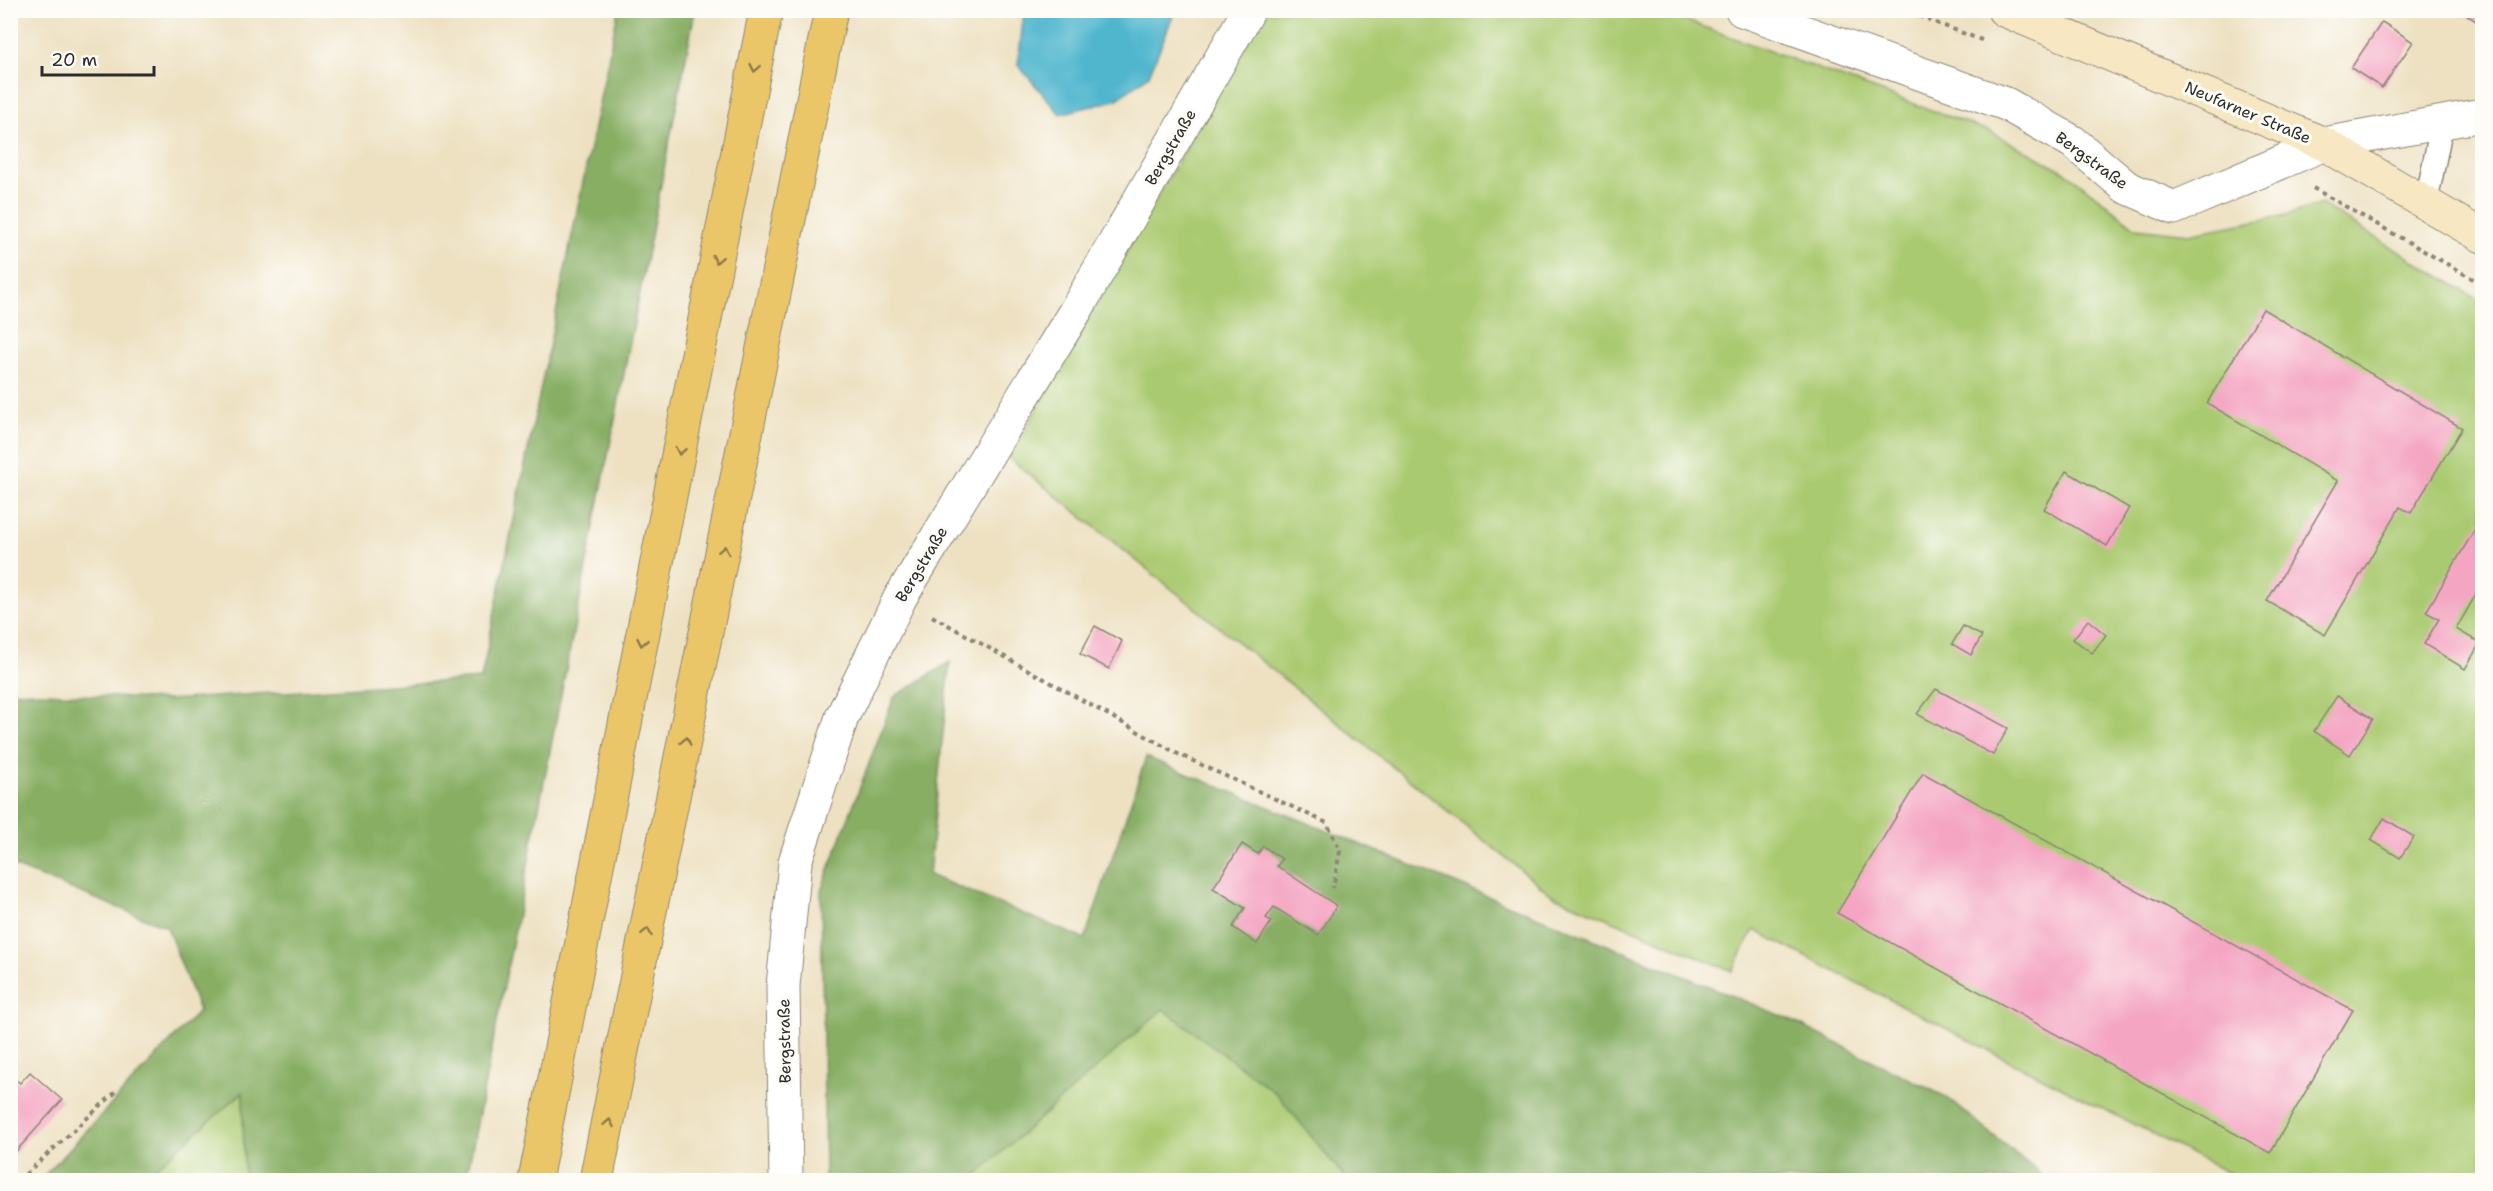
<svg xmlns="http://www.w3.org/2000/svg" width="2493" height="1191" font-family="'Shantell Sans',sans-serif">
	<rect width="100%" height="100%" fill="#fdfcf7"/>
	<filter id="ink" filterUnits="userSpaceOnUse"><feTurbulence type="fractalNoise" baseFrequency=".0167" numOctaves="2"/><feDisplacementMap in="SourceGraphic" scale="12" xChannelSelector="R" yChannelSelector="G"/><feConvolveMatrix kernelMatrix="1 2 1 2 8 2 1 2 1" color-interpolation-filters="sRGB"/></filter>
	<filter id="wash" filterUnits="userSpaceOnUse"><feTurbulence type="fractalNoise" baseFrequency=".008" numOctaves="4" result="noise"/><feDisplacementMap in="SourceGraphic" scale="24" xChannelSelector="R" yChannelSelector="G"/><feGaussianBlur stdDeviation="1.35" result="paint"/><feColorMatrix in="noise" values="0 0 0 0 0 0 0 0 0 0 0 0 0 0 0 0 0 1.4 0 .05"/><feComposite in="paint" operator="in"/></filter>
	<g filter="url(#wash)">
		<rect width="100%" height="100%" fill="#eee1c2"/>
		<path fill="#aaca71" stroke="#6a7a4e" stroke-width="1.5" d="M1264,11h396l331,121 76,41 69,55 53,6 98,-19 34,-11 161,98v878h-240l-488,-250 -22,41 -180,-76 -543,-437z
			M1163,1008l114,86 70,86h-377z
			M243,1092l1,88h-103z"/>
		<path fill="#87ae63" stroke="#596c47" stroke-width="1.5" d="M618,11h77l-229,1169h-222l-1,-88 -102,88h-101l159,-169 -32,-84 -156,-62v-174l156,9 314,-21z
			M950,662l-21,213 156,64 61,-182 638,260 162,80 102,83h-701l-70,-86 -114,-85 -193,171h-145l-4,-289 73,-194z"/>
		<path fill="#4fb6ce" stroke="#3d707c" stroke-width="1.5" d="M1024,11v-1l151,1 -26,64 -33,25 -56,14 -42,-49z"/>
		<g id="blocks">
			<path fill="#f4a5c2" d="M2459,10h23v15z
				M2382,22l31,20 -31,46 -31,-20z
				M2263,309l199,119 -51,85 -11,-6 -75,128 -58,-34 71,-120 -131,-78z
				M2066,471l63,37 -22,38 -63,-37z
				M2482,517v67l-26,45 24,14 -15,26 -41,-25 15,-25 -13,-7z
				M2088,620l18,15 -14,18 -19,-14z
				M1095,626l27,15 -13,28 -29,-15z
				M1963,626l19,10 -11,19 -19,-11z
				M1936,689l72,39 -15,27 -76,-41z
				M2337,696l36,23 -23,36 -36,-24z
				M1923,773l430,237 -83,143 -433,-240z
				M2384,818l30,19 -14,21 -29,-18z
				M1242,844l16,10 5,-8 19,13 -5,7 60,40 -19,29 -44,-28 -8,11 5,4 -14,22 -24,-17 12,-19 -32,-20z
				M30,1072l32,28 -52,58v-83l10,8z"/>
		</g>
	</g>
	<g filter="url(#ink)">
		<use href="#blocks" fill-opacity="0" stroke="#8c8676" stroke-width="1.5"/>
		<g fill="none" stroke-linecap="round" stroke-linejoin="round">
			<g stroke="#8c8676" stroke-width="25">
				<path id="lane" d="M2426,203l16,-79"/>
			</g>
			<g stroke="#8c8676" stroke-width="35">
				<path id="street" d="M1742,10l264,94 67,38 53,45 48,21 150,-64 158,-29
					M786,1180l-3,-194 12,-124 47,-145 58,-119 176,-288 173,-300"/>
			</g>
			<g stroke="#8c8676" stroke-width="35">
				<path id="secondary" d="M2004,10l320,134 158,92"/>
			</g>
			<g stroke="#8c8676" stroke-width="35">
				<path id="highway" d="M535,1180l231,-1170
					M596,1180l235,-1170"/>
			</g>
			<path stroke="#8c8676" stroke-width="4" stroke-dasharray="4.5 4.5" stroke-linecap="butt" d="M1902,10l82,31
				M2313,188l169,96
				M932,616l246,138 149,69 13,28 -7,37
				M19,1180l99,-90"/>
			<use href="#lane" stroke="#fff" stroke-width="22"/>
			<use href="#street" stroke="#fff" stroke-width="33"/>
			<use href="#secondary" stroke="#f7e8c3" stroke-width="33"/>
			<use href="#highway" stroke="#ebc669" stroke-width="33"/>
		</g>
		<defs><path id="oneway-chevron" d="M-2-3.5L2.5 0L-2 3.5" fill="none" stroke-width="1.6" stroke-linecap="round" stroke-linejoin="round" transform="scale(1.5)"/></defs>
		<g stroke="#8b784a">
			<use href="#oneway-chevron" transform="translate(755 68) rotate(101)"/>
			<use href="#oneway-chevron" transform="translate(717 259) rotate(101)"/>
			<use href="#oneway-chevron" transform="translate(680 451) rotate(101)"/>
			<use href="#oneway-chevron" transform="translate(724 550) rotate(-79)"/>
			<use href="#oneway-chevron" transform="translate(642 642) rotate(101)"/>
			<use href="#oneway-chevron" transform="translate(686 741) rotate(-79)"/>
			<use href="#oneway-chevron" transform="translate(647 932) rotate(-79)"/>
			<use href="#oneway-chevron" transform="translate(609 1123) rotate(-79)"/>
		</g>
	</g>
	<g text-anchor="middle" stroke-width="6" stroke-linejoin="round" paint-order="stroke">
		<g font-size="16" fill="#2b2b2b" stroke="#fdfcf7">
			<text transform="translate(2248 112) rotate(23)" y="6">Neufarner Straße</text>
			<text transform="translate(1170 147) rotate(-60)" y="6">Bergstraße</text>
			<text transform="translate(2092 160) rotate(36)" y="6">Bergstraße</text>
			<text transform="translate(921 564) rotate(-59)" y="6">Bergstraße</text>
			<text transform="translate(784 1041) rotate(-91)" y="6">Bergstraße</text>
		</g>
	</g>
	<rect width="2493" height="1191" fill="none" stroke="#fdfcf7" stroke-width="36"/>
	<path d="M42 66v9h112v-9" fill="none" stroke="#2b2b2b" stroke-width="3"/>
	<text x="51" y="66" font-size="18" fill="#2b2b2b" stroke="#fdfcf7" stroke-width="4.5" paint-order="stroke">20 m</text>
</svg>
